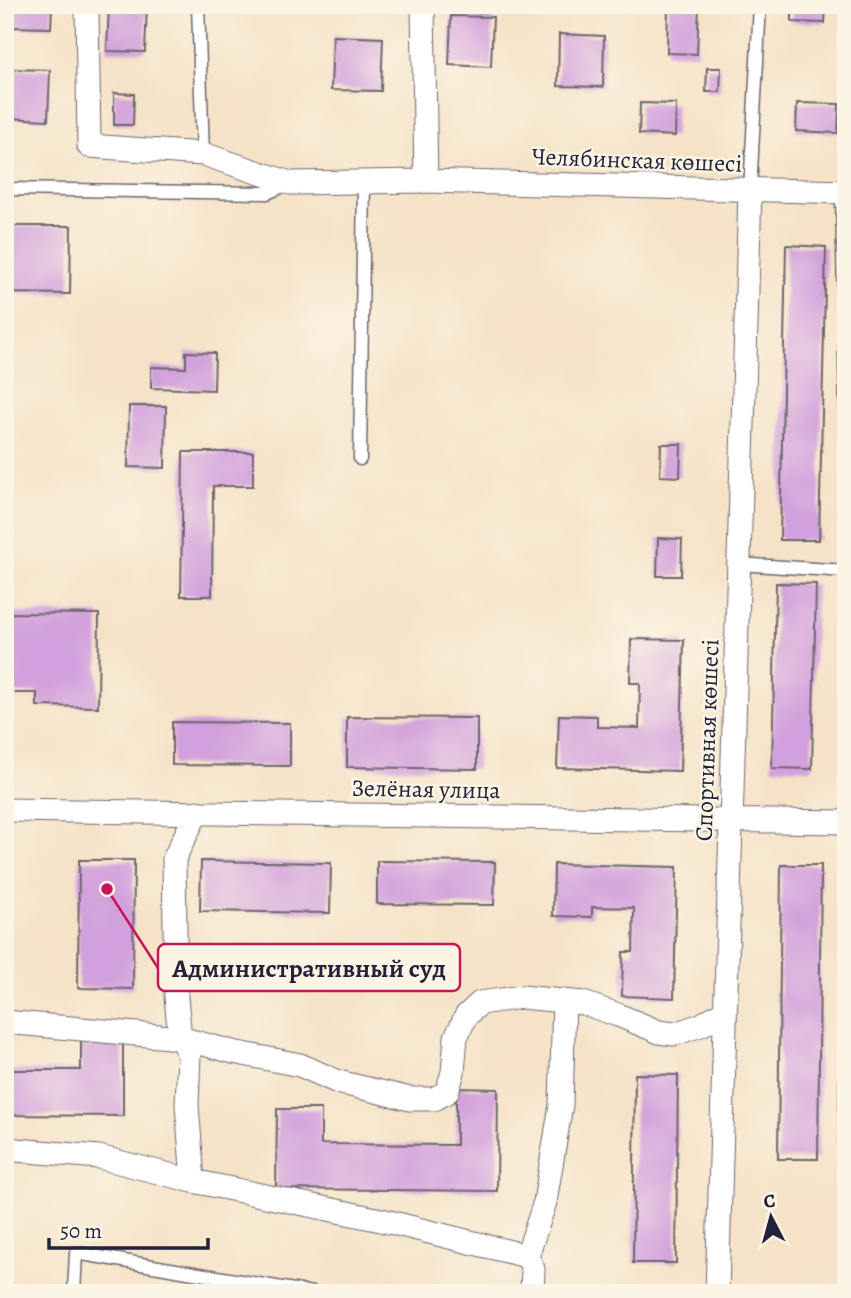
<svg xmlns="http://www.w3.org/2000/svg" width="851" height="1298" font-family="Alegreya,serif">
	<rect width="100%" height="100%" fill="#fcf5e5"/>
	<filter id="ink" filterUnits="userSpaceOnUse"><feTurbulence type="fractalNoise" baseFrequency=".0143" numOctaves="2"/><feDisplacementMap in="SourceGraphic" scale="14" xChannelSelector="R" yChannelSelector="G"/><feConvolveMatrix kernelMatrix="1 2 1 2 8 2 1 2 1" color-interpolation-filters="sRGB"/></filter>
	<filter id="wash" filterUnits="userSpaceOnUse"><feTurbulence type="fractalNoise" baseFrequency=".00686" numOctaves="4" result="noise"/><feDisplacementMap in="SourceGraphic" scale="28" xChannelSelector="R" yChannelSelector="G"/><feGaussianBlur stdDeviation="1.57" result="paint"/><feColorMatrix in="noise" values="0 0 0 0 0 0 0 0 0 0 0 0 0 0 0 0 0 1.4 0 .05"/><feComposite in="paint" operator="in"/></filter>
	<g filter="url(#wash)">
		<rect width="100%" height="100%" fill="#f5e2c7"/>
		<g id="blocks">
			<path fill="#d2a0dc" d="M5,5h47l-1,23 -46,-1z
				M109,5h38l-2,47 -38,-1z
				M668,5h31l-2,49 -30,-1z
				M792,5h34l-1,18 -33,-1z
				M451,16l42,1 -2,50 -42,-2z
				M559,34l45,2 -1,51 -45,-1z
				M333,36l50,2 -2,53 -50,-1z
				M707,68h14l-1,24h-14z
				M5,69l45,1 -2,50 -43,-2z
				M114,93l20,1 -1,31h-19z
				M640,103l36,1 -1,32 -36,-2z
				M797,103l42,1 -1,29 -42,-2z
				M5,226h66l-1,68 -65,-1z
				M786,245l40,2 -7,293h-39z
				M186,352l29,1 -1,37 -63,-2v-21l35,1z
				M129,406h37l-1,62 -37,-1z
				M661,444h20l-1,33 -20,-1z
				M183,452h70v34h-40l-1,110h-31z
				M658,538l24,1 -1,37h-24z
				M776,583l40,1 -4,185 -40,-1z
				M5,613l94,1 -1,93 -61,-1v-13h-32z
				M631,639l53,1 -4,131 -123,-3 2,-53 38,1v11l42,1 1,-45h-10z
				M347,717l130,1v51l-130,-2z
				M172,722l118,1v43l-118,-1z
				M79,860h55l-1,129 -55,-1z
				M201,861l130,2 -1,50 -130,-2z
				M377,861l118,1 -1,43 -117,-1z
				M554,864l123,3 -3,131 -52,-2 1,-44h10l1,-44 -42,-1v10l-39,-1z
				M781,865h40l-3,294h-40z
				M81,1037h42v79l-118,-1v-45h76z
				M635,1074l43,1 -2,188h-43z
				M456,1088l42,1 -1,102 -221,-2 1,-80h44v35l135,1z"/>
		</g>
	</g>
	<g filter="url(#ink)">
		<use href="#blocks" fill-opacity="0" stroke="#6c656c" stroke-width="2"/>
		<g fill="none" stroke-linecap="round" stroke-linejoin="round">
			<g stroke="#6c656c" stroke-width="15">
				<path id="service" d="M198,5l5,149
					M5,189l262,4 23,-10
					M750,190l10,-185
					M842,192l4,223
					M360,459l4,-276
					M738,564l108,7
					M845,1149l1,-90
					M74,1293l2,-40 236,40"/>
			</g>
			<g stroke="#6c656c" stroke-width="25">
				<path id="minor" d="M87,5l2,141 114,8 87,29 136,-2 420,11
					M423,5l3,176
					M5,810l841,12
					M197,812l-23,47 2,138 4,41 9,16 -2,51 6,76 188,39 146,36 6,13 -1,24
					M5,1022l175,16 53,14 67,13 38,17 72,17h24l13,-7 6,-20 3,-35 10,-21 14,-13 42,-6 61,6 35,12 41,17 15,2 27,-9 24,-14
					M5,1149l94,8 94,24
					M527,1256l18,-54 16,-97 3,-104
					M717,1293l33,-1103"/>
			</g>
			<use href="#service" stroke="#fff" stroke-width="12"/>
			<use href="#minor" stroke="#fff" stroke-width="23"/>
		</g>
	</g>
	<g text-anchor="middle" stroke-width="5" stroke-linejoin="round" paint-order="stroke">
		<g font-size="24" fill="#22223b" stroke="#fcf5e5">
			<text transform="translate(637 160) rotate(2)" y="8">Челябинская көшесі</text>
			<text transform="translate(707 740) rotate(-88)" y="8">Спортивная көшесі</text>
			<text transform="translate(426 789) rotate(1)" y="8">Зелёная улица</text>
		</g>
	</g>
	<path fill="none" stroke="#c2185b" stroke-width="2.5" d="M107 889L158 968"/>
	<circle fill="#c2185b" stroke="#fcf5e5" stroke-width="2.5" cx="107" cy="889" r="7"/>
	<rect fill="#fcf5e5" stroke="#c2185b" stroke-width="2.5" x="158" y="944" width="302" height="47" rx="7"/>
	<g font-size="26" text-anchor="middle" font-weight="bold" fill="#22223b">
		<text x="309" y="977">Административный суд</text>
	</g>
	<rect width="851" height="1298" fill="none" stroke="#fcf5e5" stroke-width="28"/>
	<g transform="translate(771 1217) rotate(354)" stroke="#fcf5e5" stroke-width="5" paint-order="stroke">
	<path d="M0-5L12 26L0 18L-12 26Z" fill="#22223b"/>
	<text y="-10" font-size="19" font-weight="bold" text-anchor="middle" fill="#22223b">С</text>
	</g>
	<path d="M49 1238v10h159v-10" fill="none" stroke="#22223b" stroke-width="3.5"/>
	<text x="60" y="1238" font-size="21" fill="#22223b" stroke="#fcf5e5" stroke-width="5" paint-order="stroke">50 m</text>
</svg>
